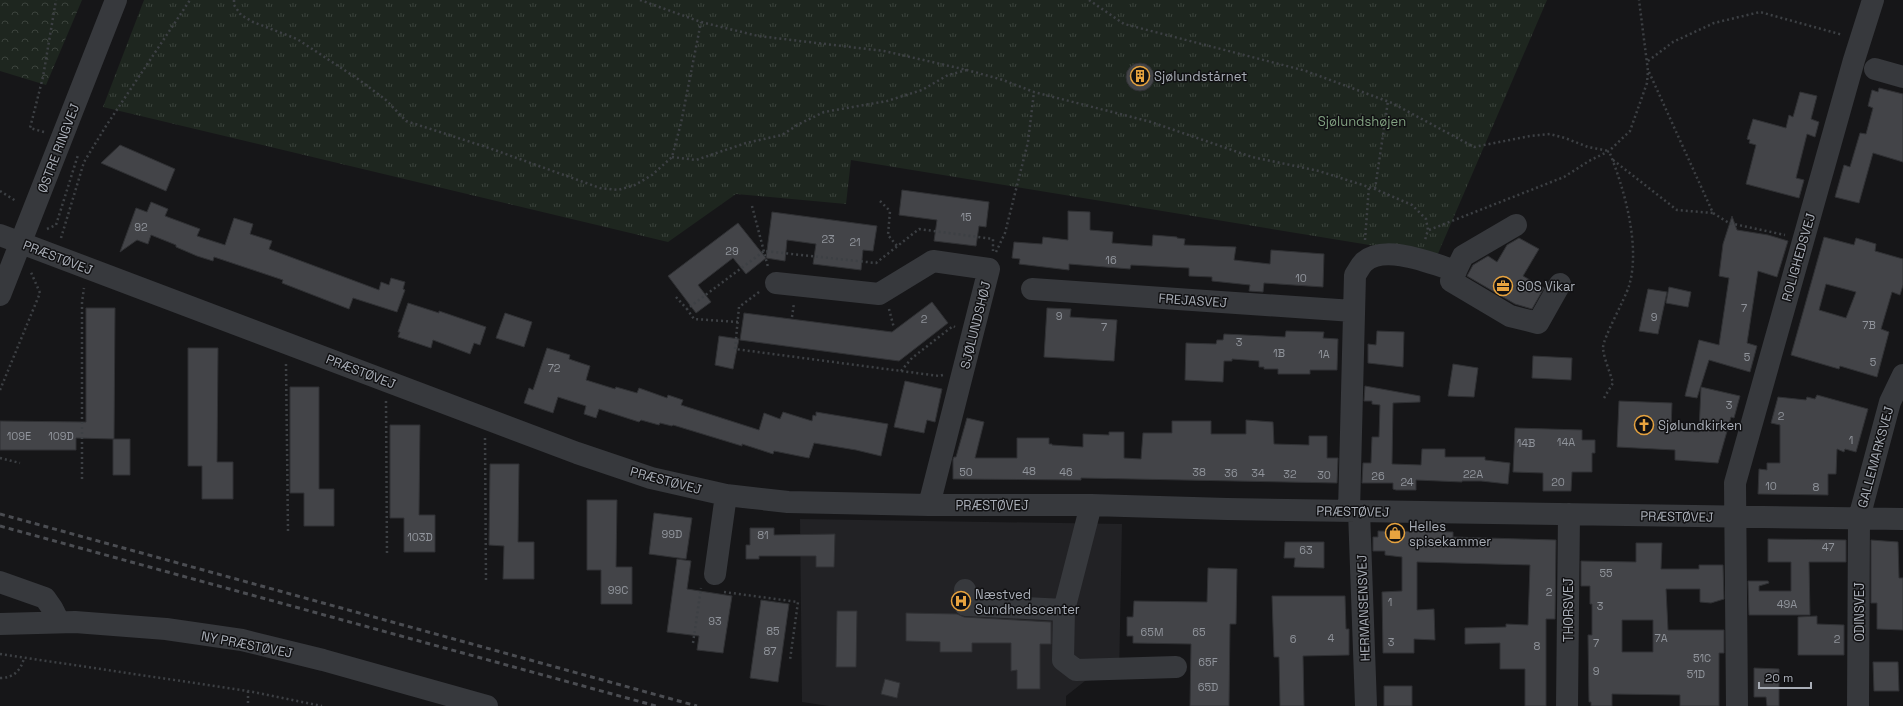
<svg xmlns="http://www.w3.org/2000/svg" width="1903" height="706" font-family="'Space Grotesk',sans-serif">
	<defs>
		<pattern id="forest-crowns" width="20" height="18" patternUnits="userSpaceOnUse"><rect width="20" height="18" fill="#1e261f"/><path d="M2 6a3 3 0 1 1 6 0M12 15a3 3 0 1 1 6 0" fill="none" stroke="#3c433d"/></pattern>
		<pattern id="park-tufts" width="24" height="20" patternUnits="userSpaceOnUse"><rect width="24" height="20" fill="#1e261f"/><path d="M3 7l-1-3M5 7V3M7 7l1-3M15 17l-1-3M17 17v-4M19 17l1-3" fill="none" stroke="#3c433d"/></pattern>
	</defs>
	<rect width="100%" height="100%" fill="#161618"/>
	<path fill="#222225" d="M800,519l322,5 -3,153 -22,1 -12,3 -19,15v10h-237l-27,-4z"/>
	<path fill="url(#forest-crowns)" d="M0,0h82l-36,85 -46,-14z"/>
	<path fill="url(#park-tufts)" d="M144,0h1403l-110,256 -586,-96 -5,44 -110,-10 -68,48 -565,-135z"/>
	<path fill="#434448" stroke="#303134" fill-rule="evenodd" d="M1126 77a14 14 0 1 1 28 0a14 14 0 1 1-28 0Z
		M1879,88l24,6v68l-30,-9 -14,50 -24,-6 9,-32 6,2 10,-34 6,1 7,-26 -5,-2 4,-16 6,2z
		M1800,92l17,4 -6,23 8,3 -4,15 -8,-3 -11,44 8,2 -5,18 -53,-14 10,-39 -7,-2 1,-3 -3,-1 6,-20 33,9 3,-13 4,2z
		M120,145l55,24 -9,22 -65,-28z
		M902,190l87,12 -3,25 -7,-1 -3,20 -42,-5 3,-21 -38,-5z
		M151,202l17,7 -3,7 35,13 -3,7 28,9 9,-27 19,6 -3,10 22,7 -3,8 51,19 59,22 2,-8 8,3 2,-7 14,4 -2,7 2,1 -8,22 -44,-14 -4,11 -67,-26 1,-3 -69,-23 -1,4 -16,-5 -21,-9v-2l-25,-10 -3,9 -11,-4 -17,12 16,-44 11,4z
		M1068,211l22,1v18l23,2 -1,11 40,3 1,-11 24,2v1l8,1 -1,6 52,2 -2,13 36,4 1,-14 53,4 -1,33 -59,-4 -1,9 -14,-1 1,-6 -38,-4v-4l-23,-1v-8l-58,-3 -1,4 -61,-5v6l-50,-6 1,-5 -8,-1 2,-16 28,2 1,-7 25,3z
		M772,212l105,14 -4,25 -10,-1 -2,20 -48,-6 3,-20 -29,-4 -2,21 -19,-3 -20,16 -13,-16 -35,27 13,17 -15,11 -28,-37 70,-53 28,35z
		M1732,216l5,14 31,5 20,6 -11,36 -19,-6 -11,72 10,3 -7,26 -41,-12 -12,38 -12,-2 14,-56 20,5 10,-67 -10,-2 4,-32z
		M1824,237l30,8 2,-7 20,6 -1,7 28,8v26l-3,10 -8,-3 -11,37 8,3 -12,45 -37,-11 -1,3 -48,-14zM1826,284l30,8 -10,26 -27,-8z
		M1519,238l20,11 -16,27 21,12 -12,21 -17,-5 -48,-28 6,-11 15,-9 9,6 10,-17z
		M1669,287l22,5 -3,15 -22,-4z
		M1648,289l19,3 -9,42 -19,-3z
		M932,302l16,21 -49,38 -159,-21 4,-27 148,19z
		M408,303l31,10v-2l47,16 -6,18 -6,-2 -4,11 -37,-14 -2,8 -33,-11 2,-5h-2z
		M86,308h29l-1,131 -38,-1v12h-76v-29l86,1z
		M1047,308l24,1 -1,8 47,3 -3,41 -70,-4z
		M505,313l27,9 -8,25 -28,-9z
		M1286,331l38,1 -1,6 15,1 -1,31h-27v4h-32v-5h-14v-2h-5v-6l-27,-2v2h-8l-1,21 -38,-2 1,-37 30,1 1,-4h6l1,-6 61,3z
		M1377,331l27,1 -1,35 -35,-4v-19l8,1z
		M719,336l20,3 -6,30 -18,-4z
		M188,348h30l-1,114h16v37h-31v-33h-14z
		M547,348l23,7 -1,4 21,7 -4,14 29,9 1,-2 21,6 2,-5 28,10 1,-3 15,5 -2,5 78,25 5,-17 16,6 3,-7 29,9 1,-6 3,1v-4l72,12 -7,32 -25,-6 -42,-7 -5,15 -35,-7 -1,3 -31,-10v2l-69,-21 -1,1 -12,-3 -1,2 -18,-5 -2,2 -40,-13 -3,9 -12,-4 2,-8 -28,-9 -5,16 -29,-10 5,-15 4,2z
		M1533,356l39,2 -1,22 -39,-2z
		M1453,364l25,4 -4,29 -26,-1z
		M905,381l37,8 -7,33 -8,-2 -3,13 -30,-6z
		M1365,386l55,10v6l-27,1 -1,61 29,1 1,-16h23v8h40v3l25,3 -2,21 -27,-3h-19v1l-46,-2v10h-20l-3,-1v-6h-31l1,-20h8l1,-26h7l1,-32 -8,-1v-3h-8z
		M290,387h29v102h15v37h-30v-33h-14z
		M1701,387l39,9 -6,22 -3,-1 -13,46 -43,-3v-10l-58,-3 2,-46 53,2 -1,27 28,2z
		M1817,395l51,14 -12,43 -11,-3 -1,3 -7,-3 -1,25h-8v21l-70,-1 1,-25 8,1v-7h13v-38l-9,-2 7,-26 28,3 1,-3 8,2z
		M967,418l17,4 -9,36h42v-20h32v6h3v1l31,2v-13l26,1v-3h15v26l17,1 2,-26h29v-12h39v13h35v-14l27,2 1,22 35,1v-9h18v22h11l-1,25 -256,-5v2l-128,-1v-20l1,-2h2z
		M390,425h30l-1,90h16v37h-31v-34h-14z
		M1515,428l67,2v10h13v13h-3v19h-20l-1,19h-28v-18l-30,-1z
		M113,439h17v36h-17z
		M490,464h29l-1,78h16v37h-31l1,-33 -15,-1z
		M587,500h30l-1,67h16v37h-31v-34h-14z
		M654,513l38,5 -6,41 -37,-5z
		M750,528h24v7l61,-1 -1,33h-18v-11h-57v3h-13v-14h4z
		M1378,531l75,1v5l103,3 -1,79h-9v87h-21v-37h-25v-26l-35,1v-16l41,-1v-3l22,1 2,-60 -113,-3v48l17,-1 1,31 -21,-1v14h-31l-1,-61 20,-1v-34l-17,-2v-4h-12v-14h5z
		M1768,539l78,1v22h-37l1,53h-61l-1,-34h20l1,2 -10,3v5h32v-29h-23z
		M1871,540l27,2 1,36h4v52l-26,-1v-26h-6z
		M1285,542h39v26l-30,-1 1,-9h-11z
		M1636,543h26l-1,26h38v-4h24l1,34 -13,4 -11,-1v-13h-34l2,41h56v23h-5v53h-39v-11l-68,-1v12h-21v-4h-2l-1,-67h4v-31h-2v-18h-9v-25l55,1zM1622,620h31v32h-31z
		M677,559l14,2 -4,28 45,7 -9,57 -26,-3 2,-14 -32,-4z
		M1208,568l29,1 -1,55h-6l-1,82h-39l1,-62 -58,-1v-7h-6v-19h6l1,-16 73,1z
		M1272,596h73l1,33h3v26l-46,1 1,50h-24l-1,-49h-5z
		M761,600l28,4 -11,78 -28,-4z
		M837,611h20l-1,56h-20z
		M906,613l51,1 7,3 87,5v22h-11v45h-23v-19l-6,1v-28h-39v9h-32v-10l-34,-1z
		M1817,616v8l27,1v30h-46v-38z
		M1873,662h25l1,29h-25z
		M1754,668l25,1v37h-12l-1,-9h-12z
		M885,679l15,4 -3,15 -16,-4z
		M1384,686h28v20h-28z"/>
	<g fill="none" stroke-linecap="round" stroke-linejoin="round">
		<path stroke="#3d4044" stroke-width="2.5" stroke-dasharray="2 3" stroke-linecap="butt" d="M234,0v5l7,10 12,7 44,17 61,40 28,21 20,21 83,27 111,40 18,2 17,-5 17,-10 20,-18 9,-34 20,-101
			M640,0l61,22 57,14 126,15 83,19 36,10 31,12 117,30 101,35 67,14 56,18 37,16 14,14 2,11 -3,10
			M1089,0l35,24 182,47 86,32 82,44 56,-11 20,-2 15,4 23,9 21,4
			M1648,61l25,-19 41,-19 46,-11 83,23
			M1649,72l64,141 16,10 56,12
			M44,132l-14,-4 13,-51 13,-77
			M672,157l24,3 50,-17 36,-8 17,-11 25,-12 63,-11 35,-11 26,-15 19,-5
			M1613,160l64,50 36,3
			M1375,189l13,-88
			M0,191l16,10
			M880,201l10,10 -2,24 9,11
			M752,206l16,61
			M47,229l9,-4 22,-70
			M1429,230l135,-53 25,-16 20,-10 21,-20 17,-48 1,-12 -9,-71
			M61,238l23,-76 22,-36 84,-126
			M1365,240l4,-54
			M996,252l9,-19 23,-91 6,-50
			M759,292l-20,15 -4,42 204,27 4,-1
			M676,297l11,12
			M889,309l5,19
			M792,317l2,-14
			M738,322l-44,-3 -7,-10 77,-58 112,12 43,-34 74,10v12
			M286,364l2,167
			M901,371l11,-13 41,-32 2,1
			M0,390l40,-97 -10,-23
			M1604,398l9,-15c-3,-11 -9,-24 -10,-35 0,-10 22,-49 26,-62 12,-40 -5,-98 -20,-135
			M386,401l1,155
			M485,438l1,143
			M0,458l20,5
			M82,479v-177l2,-14
			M724,592l74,10 -8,58
			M693,643l8,-55
			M0,654l248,37 74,15
			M0,678c14,0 21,-8 24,-20
			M248,691v15"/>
		<path stroke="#37393d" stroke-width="22" d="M1875,69l28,8
			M1516,225l-53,31 -12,25 59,35 28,7 22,-39
			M0,235l577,218 74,25 75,17 62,7 141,3h162l136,4 676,10
			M776,283l103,11 54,-33 56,8 -60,236
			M1032,289l321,22
			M0,295l116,-295
			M1091,505l-27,105 -1,50 13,10 100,-3
			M1349,511l6,-236c3,-4 5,-9 9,-13 21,-19 69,2 92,9
			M1359,511l7,195
			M715,574l11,-79
			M0,582l45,16 7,10 7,14
			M965,590v15l99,5
			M0,624l75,-2 91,7 76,11 81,20 164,46
			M1567,706l2,-192
			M1737,706l-2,-223 119,-423 19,-60
			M1858,706l1,-188 31,-116 13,-27"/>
		<path stroke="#4b4d52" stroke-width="3" stroke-dasharray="5 4" stroke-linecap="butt" d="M0,514l697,192
			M0,526l656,180"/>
	</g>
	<defs>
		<g id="building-ring" transform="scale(1)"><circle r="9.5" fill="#111113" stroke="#e7a33f" stroke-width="1.5"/><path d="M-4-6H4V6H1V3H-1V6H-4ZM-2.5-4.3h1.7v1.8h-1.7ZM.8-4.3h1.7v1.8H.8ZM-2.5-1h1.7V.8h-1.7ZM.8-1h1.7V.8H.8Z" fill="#e7a33f"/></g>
		<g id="office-ring" transform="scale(1)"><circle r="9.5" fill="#111113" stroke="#e7a33f" stroke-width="1.5"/><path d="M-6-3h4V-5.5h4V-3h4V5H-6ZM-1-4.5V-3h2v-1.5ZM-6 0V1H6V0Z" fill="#e7a33f"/></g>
		<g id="church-ring" transform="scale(1)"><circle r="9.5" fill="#111113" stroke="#e7a33f" stroke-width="1.5"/><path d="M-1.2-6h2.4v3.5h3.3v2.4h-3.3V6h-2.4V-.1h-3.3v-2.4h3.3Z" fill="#e7a33f"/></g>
		<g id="shop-ring" transform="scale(1)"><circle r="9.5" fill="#111113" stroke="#e7a33f" stroke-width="1.5"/><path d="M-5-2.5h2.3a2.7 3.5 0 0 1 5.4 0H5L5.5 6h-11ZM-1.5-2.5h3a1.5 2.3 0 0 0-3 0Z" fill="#e7a33f"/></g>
		<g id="hospital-ring" transform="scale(1)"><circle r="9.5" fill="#111113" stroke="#e7a33f" stroke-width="1.5"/><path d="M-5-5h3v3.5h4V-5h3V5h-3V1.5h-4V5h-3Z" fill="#e7a33f"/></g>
	</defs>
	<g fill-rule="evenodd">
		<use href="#building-ring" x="1140" y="76"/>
		<use href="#office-ring" x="1503" y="286"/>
		<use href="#church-ring" x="1644" y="425"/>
		<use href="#shop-ring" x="1395" y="533"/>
		<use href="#hospital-ring" x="961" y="601"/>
	</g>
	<g text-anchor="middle" stroke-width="3" stroke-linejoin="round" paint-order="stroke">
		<g font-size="11" fill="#90949b">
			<text x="966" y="221">15</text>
			<text x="141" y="231">92</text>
			<text x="828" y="243">23</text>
			<text x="855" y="246">21</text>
			<text x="732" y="255">29</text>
			<text x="1111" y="264">16</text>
			<text x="1301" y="282">10</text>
			<text x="1744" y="312">7</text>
			<text x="1059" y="320">9</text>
			<text x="1654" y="321">9</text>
			<text x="924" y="323">2</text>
			<text x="1869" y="329">7B</text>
			<text x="1104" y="331">7</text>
			<text x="1239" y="346">3</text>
			<text x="1279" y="357">1B</text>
			<text x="1324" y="358">1A</text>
			<text x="1747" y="361">5</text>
			<text x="1873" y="366">5</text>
			<text x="554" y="372">72</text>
			<text x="1729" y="409">3</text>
			<text x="1781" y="420">2</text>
			<text x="19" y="440">109E</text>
			<text x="61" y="440">109D</text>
			<text x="1851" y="444">1</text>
			<text x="1566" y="446">14A</text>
			<text x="1526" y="447">14B</text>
			<text x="1029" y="475">48</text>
			<text x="966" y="476">50</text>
			<text x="1066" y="476">46</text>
			<text x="1199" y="476">38</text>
			<text x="1231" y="477">36</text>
			<text x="1258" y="477">34</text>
			<text x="1290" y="478">32</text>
			<text x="1473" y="478">22A</text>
			<text x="1324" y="479">30</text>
			<text x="1378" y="480">26</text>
			<text x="1407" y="486">24</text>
			<text x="1558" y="486">20</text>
			<text x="1771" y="490">10</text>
			<text x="1816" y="491">8</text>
			<text x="672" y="538">99D</text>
			<text x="763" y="539">81</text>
			<text x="420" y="541">103D</text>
			<text x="1828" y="551">47</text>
			<text x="1306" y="554">63</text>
			<text x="1606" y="577">55</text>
			<text x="618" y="594">99C</text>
			<text x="1549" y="596">2</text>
			<text x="1390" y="606">1</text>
			<text x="1787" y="608">49A</text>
			<text x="1600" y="610">3</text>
			<text x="715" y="625">93</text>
			<text x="773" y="635">85</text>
			<text x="1152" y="636">65M</text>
			<text x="1199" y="636">65</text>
			<text x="1331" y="642">4</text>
			<text x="1661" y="642">7A</text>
			<text x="1293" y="643">6</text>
			<text x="1837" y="643">2</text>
			<text x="1391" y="646">3</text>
			<text x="1596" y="647">7</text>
			<text x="1537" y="650">8</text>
			<text x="770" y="655">87</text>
			<text x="1702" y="662">51C</text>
			<text x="1208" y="666">65F</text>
			<text x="1596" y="675">9</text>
			<text x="1696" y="678">51D</text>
			<text x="1208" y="691">65D</text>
		</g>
		<g font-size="13" fill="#a9aeb7" stroke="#111113" text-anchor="start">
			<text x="1154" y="81">Sjølundstårnet</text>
			<text x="1517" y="291">SOS Vikar</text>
			<text x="1658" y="430">Sjølundkirken</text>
			<text x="1409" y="531">Helles<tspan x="1409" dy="15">spisekammer</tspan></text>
			<text x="975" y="599">Næstved<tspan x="975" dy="15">Sundhedscenter</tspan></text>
		</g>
		<g font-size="13" fill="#81a181" stroke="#111113">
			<text x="1362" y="126">Sjølundshøjen</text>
		</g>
		<g font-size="13" fill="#a9aeb7" stroke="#111113">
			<text transform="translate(58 148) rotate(-69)" y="5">ØSTRE RINGVEJ</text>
			<text transform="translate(58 257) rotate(21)" y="5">PRÆSTØVEJ</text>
			<text transform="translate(1798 257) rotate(-74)" y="5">ROLIGHEDSVEJ</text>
			<text transform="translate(1193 300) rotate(4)" y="5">FREJASVEJ</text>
			<text transform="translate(975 325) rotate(-76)" y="5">SJØLUNDSHØJ</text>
			<text transform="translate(361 371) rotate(21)" y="5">PRÆSTØVEJ</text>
			<text transform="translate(1875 457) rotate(-75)" y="5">GALLEMARKSVEJ</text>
			<text transform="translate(666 480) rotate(15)" y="5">PRÆSTØVEJ</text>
			<text x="992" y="510">PRÆSTØVEJ</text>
			<text transform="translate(1353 511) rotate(1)" y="5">PRÆSTØVEJ</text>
			<text transform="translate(1677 516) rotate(1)" y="5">PRÆSTØVEJ</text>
			<text transform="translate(1363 608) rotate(-92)" y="5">HERMANSENSVEJ</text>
			<text transform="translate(1568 610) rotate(-90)" y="5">THORSVEJ</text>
			<text transform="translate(1859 612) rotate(-90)" y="5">ODINSVEJ</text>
			<text transform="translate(247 644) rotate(11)" y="5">NY PRÆSTØVEJ</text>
		</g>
	</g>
	<path d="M1759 682v6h52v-6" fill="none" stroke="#a9aeb7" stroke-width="2"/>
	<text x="1765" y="682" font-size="12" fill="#a9aeb7" stroke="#111113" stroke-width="3" paint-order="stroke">20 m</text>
</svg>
